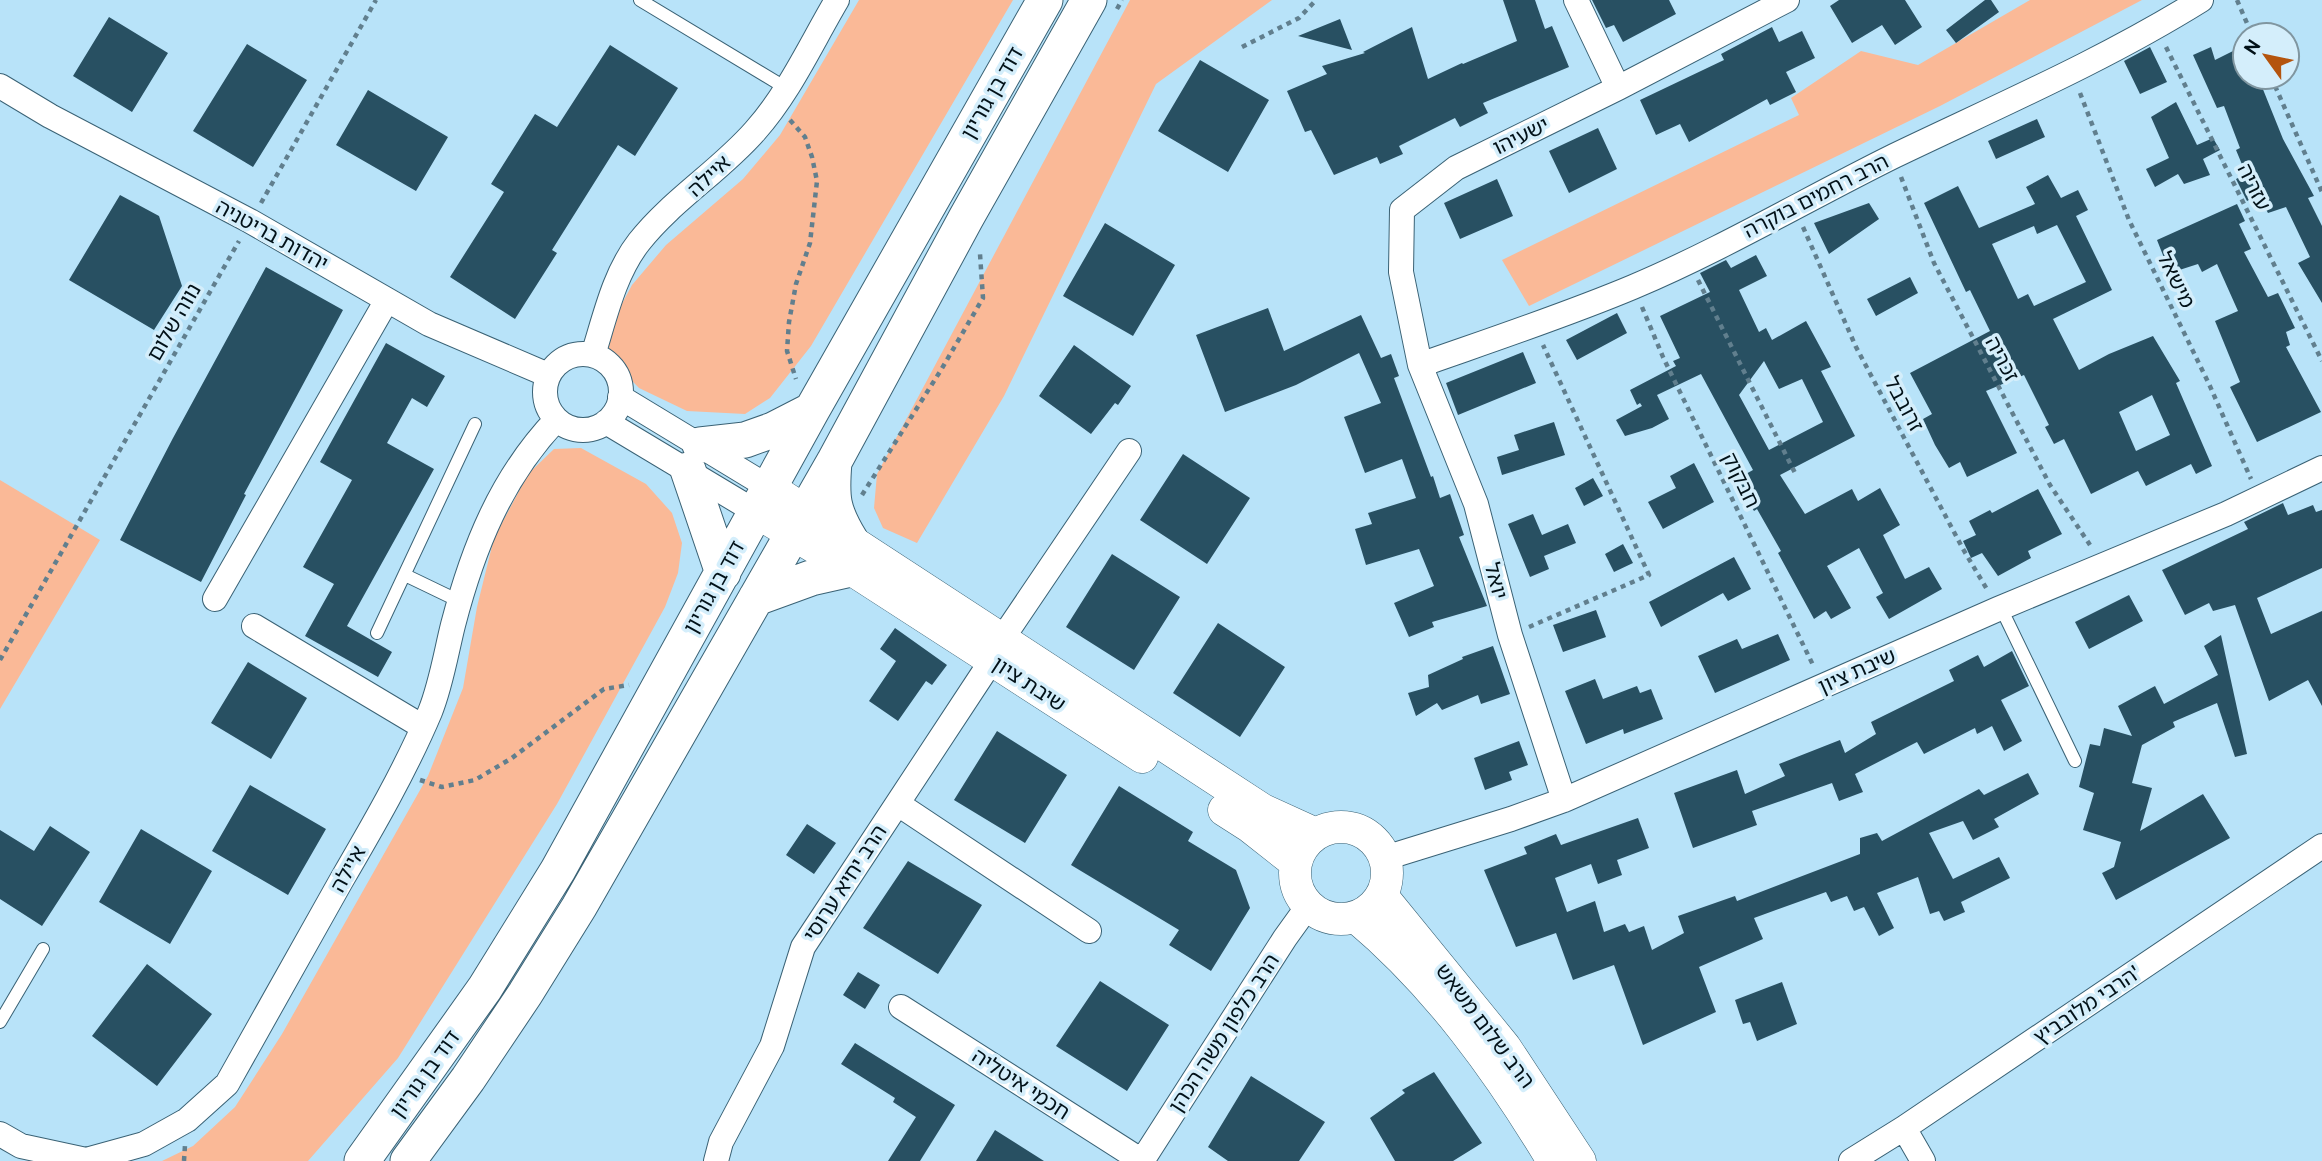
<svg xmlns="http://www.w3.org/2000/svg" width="2322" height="1161" font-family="Overpass,'Noto Sans Hebrew',sans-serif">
	<rect width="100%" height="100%" fill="#b8e3f9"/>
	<path fill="#fab997" d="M859,0h154l-202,346 -41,52 -25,16 -58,-3 -48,-23 -32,-33 5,-33 20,-37 34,-40 77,-66 37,-44z
		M1130,0h142l-116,84 -152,312 -87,147 -34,-15 -9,-20 3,-34z
		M2030,0h112l-202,106 -411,200 -27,-46 297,-145 -8,-17 70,-47 57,14z
		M581,448l65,36 26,29 10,30 -4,30 -13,34 -108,197 -159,254 -90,103h-146l31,-15 42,-39 47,-73 146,-258 35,-88 14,-81 17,-69 34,-64 26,-25z
		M0,480l100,60 -100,169z"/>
	<path fill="#285062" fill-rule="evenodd" d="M1503,0h32l10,29 7,-3 17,41 -86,36 5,10 -28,14 -5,-9 -56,28 4,8 -23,10 -3,-7 -43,18 -23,-45 -6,2 -18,-41 40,-17 -5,-8 43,-13 -2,-1 49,-25 16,52 34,-16 1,1 54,-23z
		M1592,0h77l7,14 -53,28 -9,-17 -8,3z
		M1839,0h66l17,27 -27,18 -13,-20 -30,18 -22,-37z
		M1985,0h6l8,12 -43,31 -10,-13z
		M109,17l59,36 -36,59 -59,-36z
		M1340,19l12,31 -54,-14z
		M1772,27l7,15 23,-11 13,27 -29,14 10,20 -26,13 -3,-6 -78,43 -9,-18 -24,11 -16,-35 84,-40 -3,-6z
		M247,44l60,36 -54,87 -60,-36z
		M610,45l68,43 -43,68 -17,-11 -66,105 5,3 -42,66 -65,-42 54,-85 -13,-8 44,-70 22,13z
		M2245,45v32h13l25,62 31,57 -6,2 14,28v77l-24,-40 12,-6 -24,-50 -18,6 -10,-18 -11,6 -11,-22 10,-5 -10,-24 4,-2 -16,-42 -7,2 -24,-53 18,-8 4,13z
		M2150,47l17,35 -27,12 -16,-33z
		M1200,60l69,40 -41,72 -70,-41z
		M368,90l80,47 -32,54 -80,-46z
		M2176,102l21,43 16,-7 7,12 -17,9 7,16 -26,9 -6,-10 -23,13 -9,-18 23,-11 -18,-41z
		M2037,119l8,18 -49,22 -8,-18z
		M1598,128l19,41 -48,24 -20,-42z
		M2048,175l13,23 17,-8 10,20 -12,6 36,74 -59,29 26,51 30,-16 44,-18 27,45 -4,2 36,83 -16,8 -5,-10 -45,22 -8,-15 -47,23 -27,-55 -10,5 -9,-17 4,-2 -25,-50 -38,16 31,62 -50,24 -7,-15 -11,6 -14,-23 -12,-26 9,-5 -22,-41 80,-42 -20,-41 -4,2 -42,-89 34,-17 21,42 56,-24 -9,-17zM2057,225l29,57 -52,24 -6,-12 -10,5 -26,-55 42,-18 3,8zM2152,395l18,40 -34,16 -17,-39z
		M1497,179l16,37 -53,23 -16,-36z
		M120,195l39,21 23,70 -28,44 -85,-50z
		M1869,203l10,16 -50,35 -15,-31z
		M2237,204l8,17 -6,3 12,25 -7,3 24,45 10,-4 17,35 -9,4 4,13 -4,2 35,65 -64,30 -27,-55 10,-5 -25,-61 23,-10 -21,-47 -15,8 -4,-8 -28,9 -13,-33z
		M1105,223l70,42 -42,71 -70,-40z
		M1756,255l11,21 -28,14 20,42 7,-4 6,12 34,-19 25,46 -10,4 34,65 -75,39 25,39 47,-25 6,12 22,-13 20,37 -17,10 22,44 24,-12 13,22 -53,30 -13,-22 7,-4 -24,-45 -32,18 24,42 -20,11 -5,-8 -12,8 -36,-66 3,-2 -24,-42 -3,2 -19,-31 18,-10 -52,-96 -44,21 12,24 -17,9 -27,8 -9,-16 26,-14 -2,-3 -3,2 -7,-15 46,-24 -3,-5 7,-3 -20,-42 50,-24 -10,-19 26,-13 5,8zM1764,361l15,28 23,-10 21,43 -54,28 -30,-55z
		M266,267l77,43 -99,184 2,1 -45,87 -81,-42 53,-102z
		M1910,277l8,16 -42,23 -9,-17z
		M1268,308l16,43 77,-36 20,43 10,-4 8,22 -5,2 37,99 2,-1 7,22 10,-4 14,41 -5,2 28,69 -55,16 2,5 -25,10 -15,-34 40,-17 -15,-37 -53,16 -11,-36 17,-5 -4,-11 48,-15 -14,-39 -37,14 -21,-56 37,-14 -22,-50 -63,32 -71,27 -29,-77z
		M1617,313l10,20 -50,27 -11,-20z
		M386,343l59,33 -18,31 -15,-9 -25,45 47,26 -87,157 45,26 -14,25 -73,-41 29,-52 -31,-17 49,-87 -32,-18z
		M1074,345l57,41 -13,19 -3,-2 -24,31 -52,-38z
		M1523,352l13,31 -78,32 -12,-32z
		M1554,422l11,33 -63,20 -5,-18 22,-7 -5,-15z
		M1183,454l67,44 -43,66 -67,-44z
		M1694,463l20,39 -51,27 -15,-27 28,-14 -6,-12z
		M1593,478l10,18 -19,10 -9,-18z
		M2038,489l24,45 -34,17 3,7 -33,18 -16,-23 -11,5 -8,-17 13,-6 -7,-14 21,-11 2,3z
		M2283,503l5,12 25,-10 3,7 6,-2v58l-65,30 14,36 51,-23v95l-14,-26 -39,21 -34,-96 -22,6 -4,-8 -24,12 -23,-45 86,-41 -4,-7z
		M1533,514l9,21 26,-11 8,19 -32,13 5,13 -19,8 -22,-53z
		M1623,544l10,19 -19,9 -9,-18z
		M1112,554l68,43 -46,73 -68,-43z
		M1734,557l17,32 -23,12 -5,-8 -62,34 -12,-25z
		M2129,595l14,26 -54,28 -14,-27z
		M1596,610l10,27 -43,15 -10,-27z
		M1218,623l67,44 -45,70 -67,-44z
		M895,628l52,37 -15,20 -6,-4 -28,40 -29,-20 27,-40 -16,-12z
		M1778,634l12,26 -75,33 -17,-37 39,-17 5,10z
		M2221,635l26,119 -12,3 -18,-54 -44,19 2,5 -33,18 -10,38 20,5 -12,43 63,-37 27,44 -114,62 -14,-27 12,-6 7,-25 -38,-12 11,-37 -15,-6 11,-43 10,2 4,-18 28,8 -14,-30 37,-20 9,18 54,-29 -14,-29z
		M1493,646l17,48 -29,10 -3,-9 -36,15 -5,-7 -21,13 -8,-23 21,-6 -1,-12 35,-16 -1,-2z
		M2012,651l17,35 -28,14 21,41 -18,10 -12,-25 -15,8 -2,-6 -51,26 -7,-12 -62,32 8,18 -24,9 -7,-18 -80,28 5,14 -64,23 -19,-55 63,-23 8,24 40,-18 -6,-12 61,-24 5,13 31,-19 -5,-12 83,-41 -5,-11 29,-15 6,12z
		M248,662l59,36 -36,61 -60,-36z
		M1595,679l8,20 34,-13 3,7 11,-4 12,30 -39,15 -1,-5 -37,15 -21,-53z
		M997,731l70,44 -42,68 -71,-43z
		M1519,741l9,24 -19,7 3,8 -27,10 -11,-32z
		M2028,773l11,21 -45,25 5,8 -26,13 -10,-19 -34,12 24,46 46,-22 11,21 -49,24 4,10 -21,9 -5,-10 -9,3 -12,-37 -41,16 17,35 -15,8 -15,-29 -10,4 -7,-15 -16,6 -5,-10 -72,26 9,21 -64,28 17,45 -73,33 -29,-80 -41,15 -17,-47 -40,14 -32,-77 43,-16 -3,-7 32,-13 5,11 77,-27 11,30 -32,12 5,15 -24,9 -7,-20 -36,14 12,34 28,-11 9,31 21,-8 4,8 15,-6 8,24 32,-17 -6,-17 57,-20 2,5 123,-47v-16l17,-5 5,8 97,-52 5,6z
		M250,785l76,44 -38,66 -76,-44z
		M1119,786l74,46 -5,9 48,29 14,38 -39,63 -42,-26 10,-15 -108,-65z
		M807,824l29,19 -22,31 -28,-19z
		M50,826l40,26 -48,74 -42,-27v-69l34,21z
		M141,829l71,42 -42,73 -71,-42z
		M908,861l74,44 -44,69 -75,-46z
		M147,964l65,50 -55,72 -65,-50z
		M858,972l22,13 -15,24 -22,-14z
		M1100,981l69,44 -42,66 -71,-45z
		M1782,982l15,42 -40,17 -7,-19 -7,2 -8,-24z
		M855,1043l100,62 -35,56h-32l28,-44 -23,-15 2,-4 -54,-34z
		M1434,1072l48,71 -29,18h-58l-25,-43 35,-25 -3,-3z
		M1251,1076l74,46 -26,39h-71l-20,-14z
		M995,1130l49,31h-68z"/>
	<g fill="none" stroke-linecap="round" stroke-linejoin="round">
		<g stroke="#3a6275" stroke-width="14">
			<path id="service" d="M640,0l146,88
				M405,575l54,26
				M2001,608l74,153
				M377,633l98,-209
				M0,1022l43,-73"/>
		</g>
		<g stroke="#3a6275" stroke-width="26">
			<path id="minor" d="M1576,0l42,88
				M0,86l50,30 200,105 179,103 119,51
				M545 392a38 38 0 1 1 76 0a38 38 0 1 1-76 0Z
				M593,355c12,-38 21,-81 46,-113 33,-42 81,-71 116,-111 34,-38 56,-87 82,-131
				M1420,365c71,-25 144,-49 213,-78 90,-38 174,-88 261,-131 104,-50 209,-95 307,-156
				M620,397l150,91
				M606,422l150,90
				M215,599l172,-299
				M254,626l169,101
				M1002,639l127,-188
				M1564,800l-54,-165 -34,-131 -56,-139 -19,-93 1,-62 54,-42 162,-80 169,-88
				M898,804l191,127
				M1385,858l126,-39 53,-19 434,-191 228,-95 96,-46
				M901,1007l241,154
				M1904,1128l19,33
				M0,1134l21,12 65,14 58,-16 43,-24 40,-36c38,-67 76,-135 114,-203 32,-55 64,-110 89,-169 11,-27 16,-59 23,-87 20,-77 48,-147 103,-205
				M716,1161l5,-19 51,-96 31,-99 189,-287
				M1142,1161l143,-223 23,-32
				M1851,1161l53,-33 418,-282"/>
		</g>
		<g stroke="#3a6275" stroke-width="33">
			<path id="tertiary" d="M770,488l493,322 53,24
				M756,512l95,57 291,188
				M1224,810l25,16 47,37
				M1295 873a46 46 0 1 1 92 0a46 46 0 1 1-92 0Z
				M1382,896l123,151 75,114
				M1356,917c81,68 143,154 197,244"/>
		</g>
		<g stroke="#3a6275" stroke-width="37">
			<path id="secondary" d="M700,445l45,-5 28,-10 39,-20
				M834,462c-3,36 -2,48 17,79
				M688,470l35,103
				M756,598l55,-20 40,-9
				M362,1161l123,-173 73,-118 254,-460 233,-410
				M408,1161l60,-82 57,-85 54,-87 255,-445 132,-244 123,-218"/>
		</g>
		<path stroke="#617f8e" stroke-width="4.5" stroke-dasharray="5 5" stroke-linecap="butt" d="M2237,0l15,35
			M1117,9l5,-9
			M1242,47l57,-29 17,-18
			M2166,47l156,314
			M2271,77l51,115
			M2080,93l49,127 80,164 42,95
			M790,120l15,17 7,20 5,24 -7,62 -14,41 -7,38 -2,29 9,28
			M1901,177l33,86 116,222 40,60
			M261,203l115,-203
			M1803,227l53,120 107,202 25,42
			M1698,280l97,193
			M1642,307l21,50 150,308
			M862,495l79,-125 42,-72 -3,-44
			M1529,627l120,-52 -106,-230
			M0,660l239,-419
			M420,780l22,7 33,-7 37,-22 92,-69 25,-4
			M184,1161l1,-16"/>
		<use href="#service" stroke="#fff" stroke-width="12"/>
		<use href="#minor" stroke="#fff" stroke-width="24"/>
		<use href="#tertiary" stroke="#fff" stroke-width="32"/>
		<use href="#secondary" stroke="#fff" stroke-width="35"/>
	</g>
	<g text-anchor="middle" stroke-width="7" stroke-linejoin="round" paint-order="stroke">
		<g font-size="21" fill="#021118" stroke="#d4eefb">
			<text transform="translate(992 93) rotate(-60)" y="7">דוד בן גוריון</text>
			<text transform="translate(1521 136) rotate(-26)" y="7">ישעיהו</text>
			<text transform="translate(709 176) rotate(-43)" y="7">איילה</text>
			<text transform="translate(2254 187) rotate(64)" y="7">עזריה</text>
			<text transform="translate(1816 196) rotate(-27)" y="7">הרב רחמים בוקרה</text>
			<text transform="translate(272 235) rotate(29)" y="7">יהדות בריטניה</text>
			<text transform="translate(2176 280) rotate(64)" y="7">מישאל</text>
			<text transform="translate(174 322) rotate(-60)" y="7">נווה שלום</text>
			<text transform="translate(2002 359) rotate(62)" y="7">זכריה</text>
			<text transform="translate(1904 404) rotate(62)" y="7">זרובבל</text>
			<text transform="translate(1741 480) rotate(64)" y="7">חבקוק</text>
			<text transform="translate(1496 581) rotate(75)" y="7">יואל</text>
			<text transform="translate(714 587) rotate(-61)" y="7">דוד בן גוריון</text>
			<text transform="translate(1857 671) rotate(-24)" y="7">שיבת ציון</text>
			<text transform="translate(1029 684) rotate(33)" y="7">שיבת ציון</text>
			<text transform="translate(348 869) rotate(-61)" y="7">איילה</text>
			<text transform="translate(845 883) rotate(-57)" y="7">הרב יחיא ערוסי</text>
			<text transform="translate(2087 1005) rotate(-34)" y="7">הרבי מלובביץ'</text>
			<text transform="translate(1485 1026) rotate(53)" y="7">הרב שלום משאש</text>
			<text transform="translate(1224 1033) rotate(-57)" y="7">הרב כלפון משה הכהן</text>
			<text transform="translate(425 1074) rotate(-54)" y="7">דוד בן גוריון</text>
			<text transform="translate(1021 1084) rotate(33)" y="7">חכמי איטליה</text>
		</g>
	</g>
	<g transform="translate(2266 56) rotate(303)"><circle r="33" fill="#d4eefb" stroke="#8096a0" stroke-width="2"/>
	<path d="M0-5L12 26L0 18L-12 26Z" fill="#b4540d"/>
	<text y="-10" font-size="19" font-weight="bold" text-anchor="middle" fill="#021118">N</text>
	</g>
</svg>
